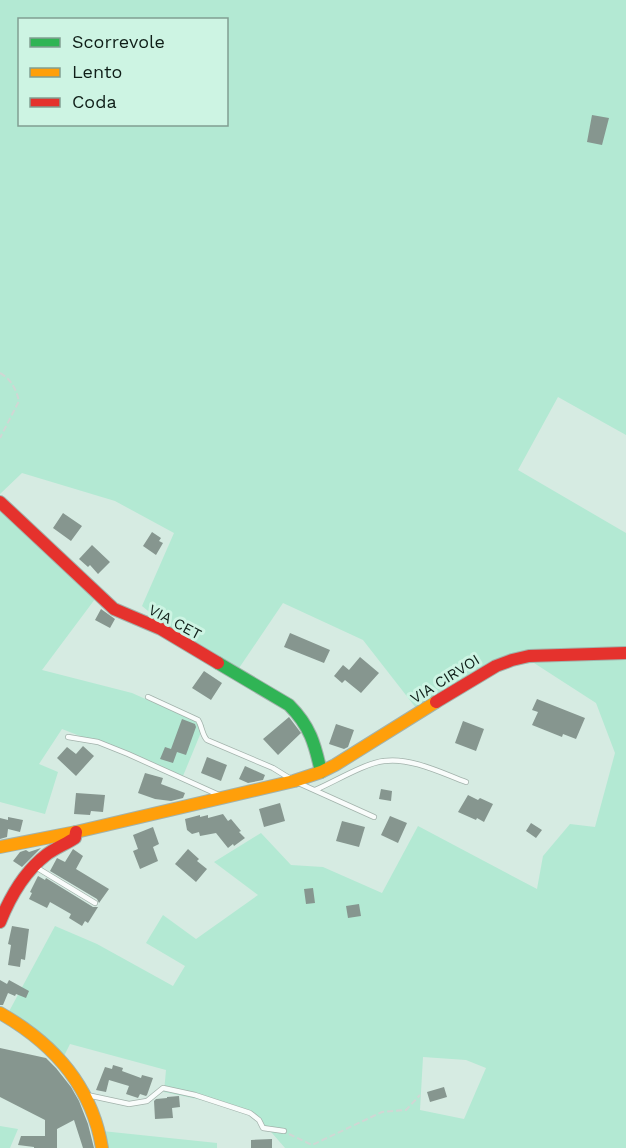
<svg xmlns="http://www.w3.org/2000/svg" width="626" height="1148" font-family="'Work Sans',sans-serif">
	<rect width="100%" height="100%" fill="#d6ebe2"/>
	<path fill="#b3e9d3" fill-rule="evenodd" d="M0,0h626v435l-68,-38 -40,73 108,63v615h-341l-13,-15 -23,-23 -85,-18 2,-22 -96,-26 -10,20 -54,-47 49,-91 42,18 76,42 12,-20 -39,-23 17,-28 33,24 62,-44 -44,-33 47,-29 30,32 32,2 59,26 36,-67 119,63 6,-33 27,-32 25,3 20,-74 -19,-50 -62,-40 -55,5 -63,40 -53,-68 -80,-37 -48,71 -32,-18 -61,-50 32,-73 -59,-32 -93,-28 -22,21zM20,20h206v104h-206zM423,1057l43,3 20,8 -22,51 -44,-9z
		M0,508l95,91 -53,71 90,23 72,32 -21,51 -121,-47 -23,35 19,8 -13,42 -45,-12z
		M0,1126l18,3 -8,19h-10z
		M102,1131l115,12v5h-113z"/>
	<path fill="#86968f" d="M592,115l17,3 -7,27 -15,-3z
		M63,513l19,13 -11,15 -18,-13z
		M152,532l9,6 -2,3 4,2 -7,12 -13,-9z
		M92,545l18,17 -12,12 -8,-9 -2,2 -9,-8z
		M101,609l14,10 -5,9 -15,-8z
		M290,633l40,17 -6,13 -40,-16z
		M360,657l19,16 -18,20 -16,-13 -3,3 -8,-7 9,-11 6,5z
		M204,671l18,12 -11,17 -19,-12z
		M537,699l48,19 -9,21 -13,-5 -1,3 -30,-12 6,-13 -6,-2z
		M289,717l12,16 -23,22 -15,-16z
		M182,719l13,5 1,3 -10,28 -9,-3 -4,11 -13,-4 5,-12 6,2z
		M463,721l21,8 -8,22 -21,-8z
		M336,724l18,6 -6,17 -4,2 -15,-5z
		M83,746l11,10 -18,20 -19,-18 10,-11 9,7z
		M207,757l20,8 -6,16 -20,-8z
		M245,766l20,9 -2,5 -15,3 -9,-4z
		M145,773l18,5 -2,6 24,9 -2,5 -12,3 -16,-2 -17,-6z
		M381,789l11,2 -1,10 -12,-2z
		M76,793l29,2 -2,17 -12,-1 -1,4 -16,-1z
		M468,795l10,5 2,-2 13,6 -9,18 -7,-4 -1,2 -18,-8z
		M280,803l5,18 -21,6 -5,-18z
		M223,814l5,7 3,-2 10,12 -2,1 6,6 -11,8 -1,-2 -5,4 -12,-15 -16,3 -1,-4 -7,2 -5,-4 -2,-11 15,-4v2l8,-2v3z
		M390,816l17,7 -9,20 -17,-8z
		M8,817l15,3 -3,12 -12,-3 -1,8 -7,2v-21l8,2z
		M342,821l23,6 -6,20 -23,-6z
		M531,823l11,7 -6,8 -10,-7z
		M153,827l6,17 -6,3 5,14 -18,8 -7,-18 5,-2 -5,-14z
		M41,848l-19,19 -9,-6 7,-9 6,-2 3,2z
		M73,849l10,7 -7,13 33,20 -10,14 -2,-4 -47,-28 7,-13 8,4z
		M188,849l11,10 -2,2 10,8 -11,13 -21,-18z
		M38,876l7,4 1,-2 47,29h5l-10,16 -3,-2 -3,5 -13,-8 2,-4 -21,-12 -3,6 -18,-9 3,-6 -2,-1z
		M313,888l2,15 -9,1 -2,-15z
		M359,904l2,12 -13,2 -2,-12z
		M12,926l17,3 -4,31 -4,-1 -1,8 -12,-2 3,-20 -3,-1z
		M0,980l7,4 2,-4 20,11 -3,7 -10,-4 -1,2 -7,-3 -5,12h-3z
		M0,1048l46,10 10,10 15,19 8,14 9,23 6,24h-11l-9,-28 -17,9v19h-23v-1l-16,-2 3,-9h24v-16l-45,-23z
		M113,1065l10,3 -1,3 19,7 1,-3 11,3 -6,17 -1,1 -6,-2 -2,4 -12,-4 3,-8 -20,-6 -3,12 -10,-2 9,-23 7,2z
		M444,1087l3,10 -17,5 -3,-10z
		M179,1096l1,11 -8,1 1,10 -18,1 -1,-18 2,-2 11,-1v-1z
		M272,1139v9h-21v-8z"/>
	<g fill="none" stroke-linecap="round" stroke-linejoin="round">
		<g stroke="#a2b2ab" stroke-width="6">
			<path id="lane" d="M148,697l50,23c4,6 4,15 9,20l66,28 21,13 80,36
				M68,737l30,5 30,12 91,41
				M315,790c19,-8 50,-27 69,-29 26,-4 58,12 82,21
				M34,866l61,37
				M87,1095l42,9 18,-3 16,-13 32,7 55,18 9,7 4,8 21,3"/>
		</g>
		<g stroke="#a2b2ab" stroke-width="14">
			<path id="fast" d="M218,663l71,42c21,21 26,39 32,67"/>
		</g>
		<g stroke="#a2b2ab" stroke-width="14">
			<path id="slow" d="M0,847l76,-15 218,-51 27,-9 14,-7 101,-63
				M0,1013c53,30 92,74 102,135"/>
		</g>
		<g stroke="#a2b2ab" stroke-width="14">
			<path id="jam" d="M0,502l114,107 47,20 57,34
				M436,702l60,-36 16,-6 17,-4 97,-3
				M0,922c10,-25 24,-50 46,-67 9,-7 20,-11 29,-17l1,-6"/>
		</g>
		<path stroke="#d0d7d4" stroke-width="2" stroke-dasharray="6 3" stroke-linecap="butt" d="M0,373c11,6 16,16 19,28l-19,37
			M289,1134l23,11 70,-33 24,-2 14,-15"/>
		<use href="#lane" stroke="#f9fcfb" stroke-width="4.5"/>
		<use href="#fast" stroke="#30b455" stroke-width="12"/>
		<use href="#slow" stroke="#ff9f0a" stroke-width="12"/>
		<use href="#jam" stroke="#e5322d" stroke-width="12"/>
	</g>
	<g text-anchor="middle" stroke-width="6" stroke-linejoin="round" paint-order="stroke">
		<g font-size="15" fill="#0f1e18" stroke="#cdf4e3">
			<text transform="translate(175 622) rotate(28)" y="5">VIA CET</text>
			<text transform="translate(445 679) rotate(-32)" y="5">VIA CIRVOI</text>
		</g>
	</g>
	<rect x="18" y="18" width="210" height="108" fill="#cdf4e3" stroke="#819e92" stroke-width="1.5"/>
	<rect x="30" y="38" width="30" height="9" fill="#30b455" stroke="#819e92" stroke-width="1.5"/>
	<text x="72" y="48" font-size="18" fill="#0f1e18">Scorrevole</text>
	<rect x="30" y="68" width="30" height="9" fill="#ff9f0a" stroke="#819e92" stroke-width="1.5"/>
	<text x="72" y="78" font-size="18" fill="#0f1e18">Lento</text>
	<rect x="30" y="98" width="30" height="9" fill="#e5322d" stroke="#819e92" stroke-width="1.5"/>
	<text x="72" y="108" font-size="18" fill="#0f1e18">Coda</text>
</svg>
